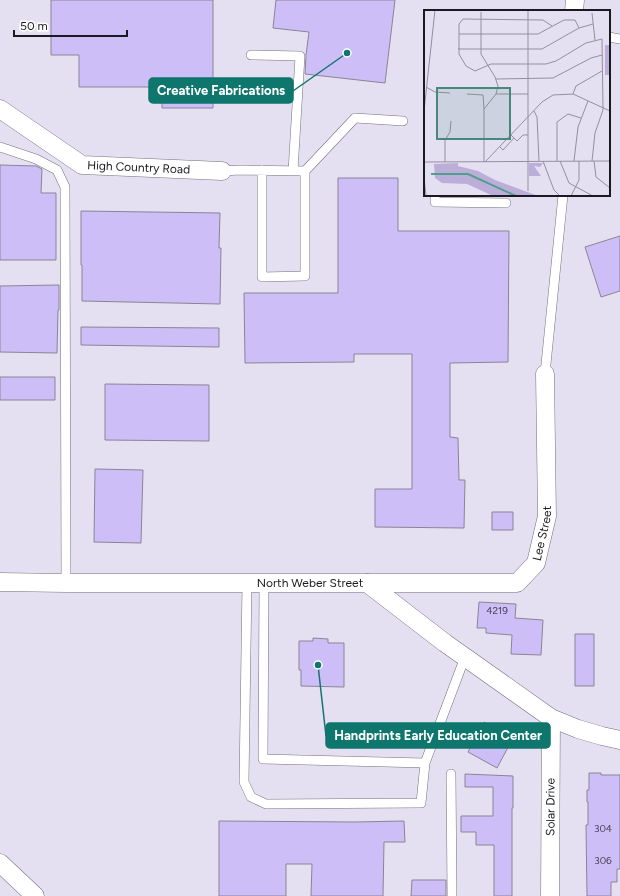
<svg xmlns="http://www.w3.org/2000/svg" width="620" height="896" font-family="Figtree,sans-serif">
	<rect width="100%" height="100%" fill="#e4e0f1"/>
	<path fill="#cebef8" stroke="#898594" d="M51,0h162v108h-51v-21h-83v-32h-28z
		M276,0h119l-10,83 -80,-9 1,-19 3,-23 -36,-4z
		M0,165l36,1 6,3 -1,24h15v67h-56z
		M338,178h60v53h111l-1,131 -58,1v74l8,1 1,42h6l-1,48 -89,-1v-38h37v-135h-58v8l-109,1 -1,-70h94z
		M81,211l139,2 -1,35h2l-1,56 -138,-3v-36h-1z
		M620,236v55l-19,6 -16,-50z
		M59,285v25h-1l-1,43 -57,-1v-66z
		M81,327l138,1v19l-138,-2z
		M0,377h55v23h-55z
		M105,384l104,1v56l-104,-1z
		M95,469l48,1 -2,73 -47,-1z
		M492,512h21v18h-21z
		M479,602l37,2 -1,14 28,2 -2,35 -30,-1 1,-19 -26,-2v-5h-9z
		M575,634h19v52h-19z
		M313,638l15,1v4h16v44l-43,-1v-16h-2v-29h14z
		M484,722l29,16 -16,30 -29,-16 8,-16 -2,-1 6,-12 3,1z
		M589,773h12v2h19v94h-3v13h-6v14h-24l-1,-71h2v-23h-1v-12h2z
		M465,774l48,2v32h-1v88h-18v-51h-18v-13h-15v-16h32v-29h-28z
		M219,821l136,1 49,-1 1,21h-21l-1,54h-72l1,-32h-26v32h-67z
		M412,880h34v16h-35z"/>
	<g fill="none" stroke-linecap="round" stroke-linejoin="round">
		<g stroke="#74707f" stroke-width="10">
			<path id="service" d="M609,37l11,2
				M251,55l49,1 -7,115
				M0,147l36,12 21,11 8,17 1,396
				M262,170v107l43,-1v-105
				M222,171l18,-1 65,1 50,-53 48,3
				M435,195v7l71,1
				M545,374l18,-179
				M247,583l-3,199 7,15 15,7 155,-1 4,-40
				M264,583l-1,176 162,4 40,-106
				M451,774l1,122"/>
		</g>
		<g stroke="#74707f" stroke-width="19">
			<g id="minor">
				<path d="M574,11l1,-11"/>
				<path id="s1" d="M0,109l82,56 140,6"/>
				<path id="s2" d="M0,582l66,1h301l78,60 106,75 27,11 24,7 18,4"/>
				<path id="s3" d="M367,583h150l19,-20 11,-47 -2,-142"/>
				<path d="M0,863l35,33"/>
				<path id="s4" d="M550,896l1,-178"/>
			</g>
		</g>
		<use href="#service" stroke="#fff" stroke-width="9"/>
		<use href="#minor" stroke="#fff" stroke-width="18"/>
	</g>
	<g text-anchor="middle" stroke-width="4" stroke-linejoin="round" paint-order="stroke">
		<g font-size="10" fill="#474255">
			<text x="497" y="614">4219</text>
			<text x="603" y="832">304</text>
			<text x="603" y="864">306</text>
		</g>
		<g font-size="12" fill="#1a191f" stroke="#fff">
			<text dy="4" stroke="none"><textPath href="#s1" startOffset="156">High Country Road</textPath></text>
			<text dy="4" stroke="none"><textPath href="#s3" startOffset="208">Lee Street</textPath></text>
			<text dy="4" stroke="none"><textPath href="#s2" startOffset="310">North Weber Street</textPath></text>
			<text dy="4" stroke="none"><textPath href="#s4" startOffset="89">Solar Drive</textPath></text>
		</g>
	</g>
	<g transform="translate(424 10)">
		<rect width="186" height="186" fill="#e4e0f1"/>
		<path d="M181,35h5v30h-5zM34,153v3l20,5 17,9 43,16h-45l-26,-12 -25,-1 -7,-5 -1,-14zM105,153h14l-3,4 -6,-1 7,10h-12z" fill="#bbafd9"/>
		<path fill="none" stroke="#519e8d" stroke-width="2" d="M7,164h37l48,22"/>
		<path fill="none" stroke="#93909d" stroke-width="1" d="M57,2v42l14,23 3,9 -2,8 -12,15v53M168,3l3,27M128,16l-9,-6 -80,-1 -4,5v30l7,12 9,5 16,-7h55l10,-3 30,-18 16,-4 1,71 -8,23 -3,28M35,24h79l26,-14h11l4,8M34,39h84l37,-21 14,-4M72,69l57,-1 38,-20 11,-3M2,77l9,5 15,1M43,84l16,1 1,14M72,84h32M149,84l3,-8 26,-15M0,101l11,-101M110,101l3,6 2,44M87,125l6,6 6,-6h5M76,137l3,3 11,-12M119,151l11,29 6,6M133,151v-39l11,-8 13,4M136,151l9,22 24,13M150,151l4,-34 10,-26M170,151l2,16 14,11M0,152l186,-1M21,152v-22l5,-8 1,-11M61,152l57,-60 11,-7 20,-1 37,17M0,167l2,19M104,181v-181M147,186l8,-16v-19"/>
		<path fill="#468879" fill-opacity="0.15" stroke="#468879" stroke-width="2" d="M13,78h73v51h-73z"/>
		<rect width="186" height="186" fill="none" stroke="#1a191f" stroke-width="2"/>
	</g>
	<path fill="none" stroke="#0f766e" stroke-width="1.5" d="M347 53L293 91M318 665L326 736"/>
	<g fill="#0f766e" stroke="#fff" stroke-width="1.5">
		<circle cx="347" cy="53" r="4"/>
		<circle cx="318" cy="665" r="4"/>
	</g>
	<g fill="#0f766e" stroke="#0f766e" stroke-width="1.5">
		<rect x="149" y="78" width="144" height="25" rx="4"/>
		<rect x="326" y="723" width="224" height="25" rx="4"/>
	</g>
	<g font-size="13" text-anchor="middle" font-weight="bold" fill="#fff">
		<text x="221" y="95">Creative Fabrications</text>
		<text x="438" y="740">Handprints Early Education Center</text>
	</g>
	<path d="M14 30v6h113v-6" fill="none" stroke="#1a191f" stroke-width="2"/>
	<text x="20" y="30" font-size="12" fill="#1a191f" stroke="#ffffff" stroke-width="3" paint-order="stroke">50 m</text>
</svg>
